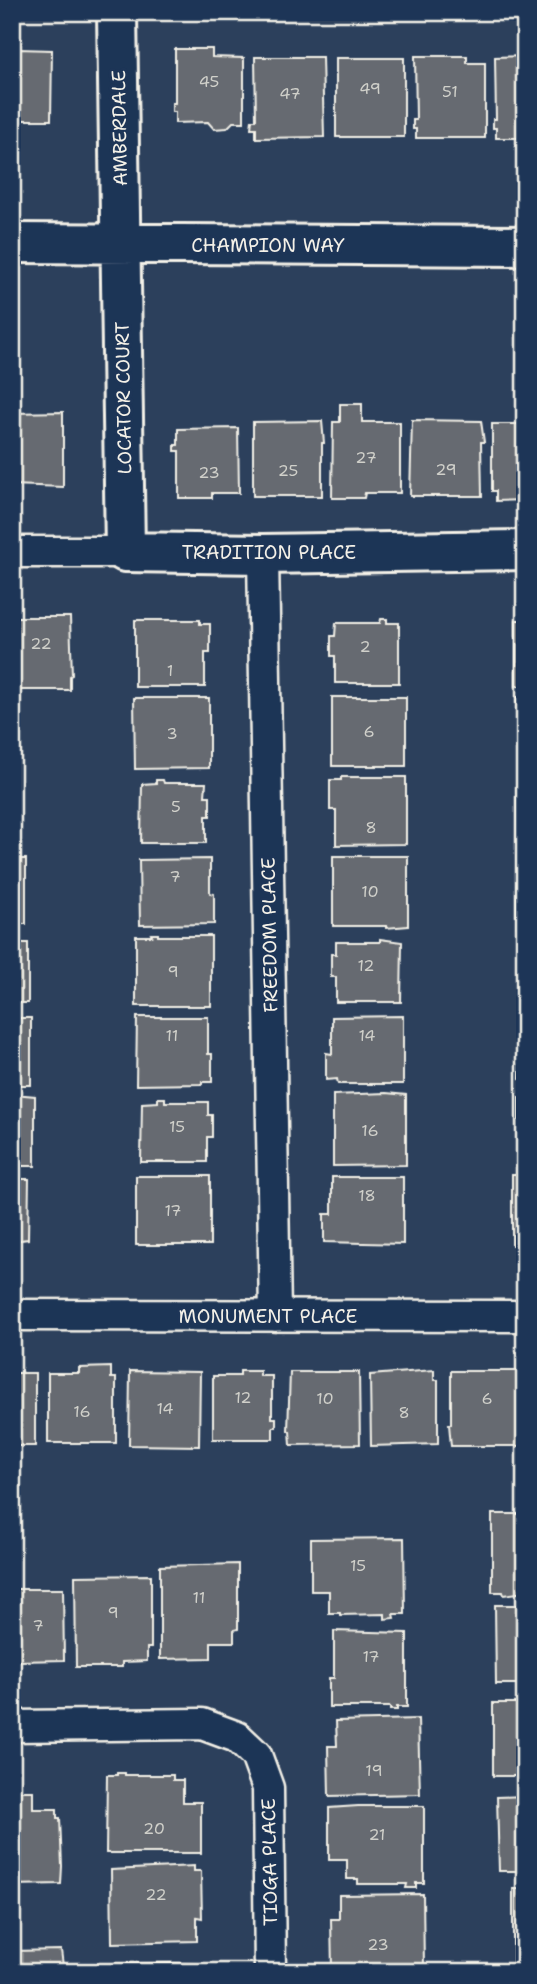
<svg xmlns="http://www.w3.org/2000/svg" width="537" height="1984" font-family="'Shantell Sans',sans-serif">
	<rect width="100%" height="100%" fill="#2c405c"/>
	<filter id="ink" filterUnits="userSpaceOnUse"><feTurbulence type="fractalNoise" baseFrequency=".0143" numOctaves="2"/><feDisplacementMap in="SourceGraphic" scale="14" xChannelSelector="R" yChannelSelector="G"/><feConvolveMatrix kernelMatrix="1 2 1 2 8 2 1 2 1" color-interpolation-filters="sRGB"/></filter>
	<g filter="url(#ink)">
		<path fill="#666b71" stroke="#f4f1e8" stroke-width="2" d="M18,49l34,1 -1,70h-30l-5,6 -4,-1v-69h6z
			M175,49h37v8l32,1v64h-11l-6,6 -13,1 -6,-7 -33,1v-11h-3v-9h3z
			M415,56h52v7h18v75h-69v-9h-3v-9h3z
			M525,56v82h-29v-10h-3v-9h3l-1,-62z
			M255,57h67l2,80 -68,1v-10h-5l1,-8h4z
			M336,58h68v79h-68z
			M340,404h22v18h38v71h-35l-1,5h-32l1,-76h7z
			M63,412v75l-51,-2v-72z
			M412,420l69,1 3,21h-3l1,54h-72z
			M322,421l2,22h-2v53h-69v-74z
			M492,424h33v76l-29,1v-10h-4z
			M238,428l1,65h-27v5h-33v-47h-4v-6h3v-16z
			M12,617h58l2,58 -2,1v14h-58z
			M381,619h6v4h12v60h-64v-27h-4v-20h4l1,-13h44z
			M135,620h65v4h10v29h-5v34h-70z
			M516,620h9v66h-9z
			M332,697h74v69h-74z
			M517,697h8v70h-8z
			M134,698h75v70l-74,1z
			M341,777h65v67l-70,1v-35h-6v-30h11z
			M517,779h8v66h-7z
			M156,780h7l1,3h42l-1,13h5v20h-4v27h-65l1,-59 14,-1z
			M333,856h75v70l-22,2v-2h-53z
			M517,856h8v71h-8z
			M12,859h14v65h-14z
			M210,859v34l4,1v30l-74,1 -1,-65z
			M151,934h7v2h53v70h-75v-70h16z
			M520,938h5v67h-5z
			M380,939l22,3 -1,60h-65v-25h-5v-23h5v-12h44z
			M12,940l3,3h13v60h-16z
			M403,1016v68h-65l-1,-5 -11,1v-27l6,1v-37z
			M137,1017h71v37h4v28h-10v2l-66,1z
			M12,1018h19v67h-19z
			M521,1019h4v59l-5,1z
			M386,1093l20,2v70l-73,1v-71z
			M14,1094l21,2v70h-23v-70z
			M519,1097h6v67h-6z
			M158,1098h7v4h43v13h4v22h-5v25h-66l1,-59 16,-1z
			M512,1175h13v70h-13z
			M136,1176h74v69h-74z
			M332,1177h71v67l-79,-2v-28h8z
			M12,1179h17l-1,60 -16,2z
			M111,1367v11h5v65h-68v-70h31v-5z
			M434,1370v10h4v64l-67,2 -1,-71z
			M130,1371l70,1 -1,74 -70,-1z
			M240,1371h20v5h12v42h4v9h-3v12h-60v-63h27z
			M451,1371h71v75h-71l-2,-22h2z
			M290,1372h69l1,72 -69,1 -1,-14h-2z
			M12,1373h23v73h-23z
			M492,1514h33v78l-21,3 -1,-3h-11z
			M404,1538l1,76h-12l1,4 -9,1v-5l-45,1v-2h-11v-22h-18v-52z
			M238,1564v65l-4,1v12h-23v16l-51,1v-93z
			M151,1575v73h-4v13l-25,1v5h-46l-1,-91z
			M12,1589h51l1,71 -45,1v6h-7z
			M495,1605h30v79h-29z
			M334,1631l73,2v74h-10v3h-7v-3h-61v-29h5z
			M493,1703h32v73h-32z
			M418,1719l2,75 -91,2 -1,-50h9l-1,-25z
			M117,1773h8v2h48v5h10v22h18v51h-95l1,-78h10z
			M12,1791h21v18h24v9h3l2,48 -1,18 -49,1z
			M525,1796v75h-26l-2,-74z
			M358,1806h66v77h-8v5h-10l1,-4h-49v-5h-11v-19h-18v-52z
			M194,1866v5h7l1,47 -5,-1v24l-85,2 -1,-73z
			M524,1886l1,78h-12v-75h10z
			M423,1894l1,75 -92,1 -1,-51h8v-24z
			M61,1950l2,16 -2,6h-49v-21z
			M175,1963l26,1v8h-93v-8z"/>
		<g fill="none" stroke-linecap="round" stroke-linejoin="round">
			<g stroke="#f4f1e8" stroke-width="35">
				<path id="street" d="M12,552h113
					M263,554l12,762
					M12,1315l513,1
					M12,1726l190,-2 35,13 19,18 12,33 2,184"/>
			</g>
			<g stroke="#f4f1e8" stroke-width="44">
				<path id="secondary" d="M117,12l8,540 138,2 262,-4
					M12,243l513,3"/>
			</g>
			<use href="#street" stroke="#1d3557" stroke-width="30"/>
			<use href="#secondary" stroke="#1d3557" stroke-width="38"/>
		</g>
	</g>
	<g text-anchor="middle" stroke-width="6" stroke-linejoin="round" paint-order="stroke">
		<g font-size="16" fill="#d0d0ca">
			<text x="209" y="87">45</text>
			<text x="370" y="94">49</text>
			<text x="450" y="97">51</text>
			<text x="290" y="99">47</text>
			<text x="366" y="463">27</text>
			<text x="446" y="475">29</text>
			<text x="288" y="476">25</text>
			<text x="209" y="478">23</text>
			<text x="41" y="649">22</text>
			<text x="365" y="652">2</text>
			<text x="170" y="676">1</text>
			<text x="369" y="737">6</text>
			<text x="172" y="739">3</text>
			<text x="176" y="812">5</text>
			<text x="371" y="833">8</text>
			<text x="175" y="882">7</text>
			<text x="370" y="897">10</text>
			<text x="366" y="971">12</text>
			<text x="173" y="977">9</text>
			<text x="172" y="1041">11</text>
			<text x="367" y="1041">14</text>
			<text x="177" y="1132">15</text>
			<text x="370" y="1136">16</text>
			<text x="367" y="1201">18</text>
			<text x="173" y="1216">17</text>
			<text x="243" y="1403">12</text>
			<text x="325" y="1404">10</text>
			<text x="487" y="1404">6</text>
			<text x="165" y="1414">14</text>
			<text x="82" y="1417">16</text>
			<text x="404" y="1418">8</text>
			<text x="358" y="1571">15</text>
			<text x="199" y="1603">11</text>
			<text x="113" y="1618">9</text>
			<text x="38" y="1631">7</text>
			<text x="371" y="1662">17</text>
			<text x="374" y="1776">19</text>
			<text x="154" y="1834">20</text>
			<text x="377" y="1840">21</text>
			<text x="156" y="1900">22</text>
			<text x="378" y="1950">23</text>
		</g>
		<g font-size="19" fill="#f4f1e8" stroke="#1d3557">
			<text transform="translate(119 128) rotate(-91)" y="7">AMBERDALE</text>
			<text x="268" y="252">CHAMPION WAY</text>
			<text transform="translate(123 398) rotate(-91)" y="7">LOCATOR COURT</text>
			<text x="269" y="559">TRADITION PLACE</text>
			<text transform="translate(269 935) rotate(-91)" y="7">FREEDOM PLACE</text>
			<text x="268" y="1323">MONUMENT PLACE</text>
			<text transform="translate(269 1862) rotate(-91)" y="7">TIOGA PLACE</text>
		</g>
	</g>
	<rect width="537" height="1984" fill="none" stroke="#1d3557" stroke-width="42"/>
	<rect x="21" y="21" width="495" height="1942" fill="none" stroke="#f4f1e8" stroke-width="2.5" filter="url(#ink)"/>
</svg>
